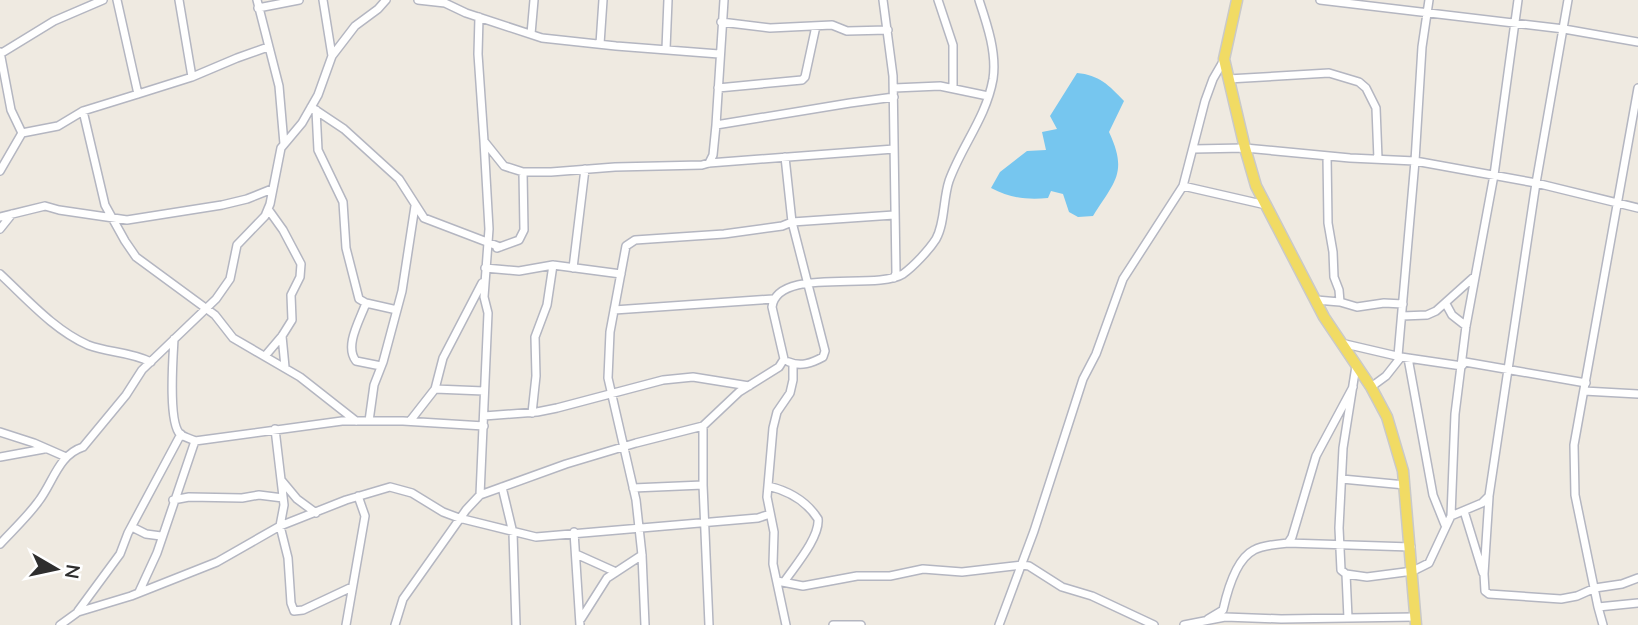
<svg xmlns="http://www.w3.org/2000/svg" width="1638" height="625" font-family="'Nunito Sans',sans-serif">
	<rect width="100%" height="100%" fill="#efeae1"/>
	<path fill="#76c6ef" d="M1077,73c22,2 32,12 47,28l-15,31c19,41 6,49 -16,84l-15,1 -9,-5 -6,-18 -12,-3 -3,7c-21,2 -38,0 -57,-10l9,-16 27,-21 19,-1 -4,-18 15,-3 -7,-13z"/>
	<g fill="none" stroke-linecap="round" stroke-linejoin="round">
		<g stroke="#b4b6c1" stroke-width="10">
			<path id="minor" d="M117,0l21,94 54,-17
				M179,0l13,77 45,-19 31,-11
				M257,0l22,86 5,58
				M323,0l9,56
				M418,0l27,3 21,10 76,25 74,8 103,8
				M883,0l10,76 3,197 -2,5
				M938,0l15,45v43
				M1320,0l244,29 74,13
				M258,8l41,-8
				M479,17l-1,37 6,87 20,25 19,6h28l64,-5 87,-2 7,-2 185,-14
				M721,22l49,6 62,-3 15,6 41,-1
				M531,34l3,-34
				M600,44l3,-44
				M666,49l2,-49
				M0,52l11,58 11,23
				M0,54l54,-33 49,-21
				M1228,79l101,-6 30,9 7,6 10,20 2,51
				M718,88l84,-8 3,-3 11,-51
				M894,88l46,-2 48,10
				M311,107l33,22 55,50 25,39 76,29
				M316,110l2,40 25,52 3,46 13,51 7,4 31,7
				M83,111l22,94 20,36 11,16 79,58 18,23 67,39 56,44
				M716,125l134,-22 44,-6
				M1193,149l52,-1 105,10 65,3 121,22 102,25
				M1327,156l1,67 5,29 1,25 5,13 1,12
				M785,157l7,65 33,129 -2,6c-11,6 -22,10 -34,5
				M709,163l4,-8 3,-30 8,-125
				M0,171l22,-38 36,-7 25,-15 55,-17
				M1183,186l83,19
				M0,217l45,-11 14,4 68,10 95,-15 25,-6 25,-10
				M0,229l12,-15
				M497,248l22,-8 5,-10 -1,-58
				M485,268l34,3 34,-6 68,9
				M573,268l12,-99
				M0,274c27,25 54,56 88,71 21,8 40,6 63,17
				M1316,300l24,2 17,5 27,-4 19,1
				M366,303c-6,17 -22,43 -10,58l25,5
				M1446,304l6,11 14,11
				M614,310l159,-11
				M1402,316l25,-1 9,-4 39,-35
				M282,336l3,31
				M174,339c-1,18 -6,83 6,95 4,3 11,5 15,7l147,-20h61l81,5
				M1341,343l60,14 61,9 3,-4 121,21
				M265,356l17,-20 10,-16 -1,-25 9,-18 1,-13 -18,-34 -15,-21
				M1398,356l17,-195 7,-114 7,-47
				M1408,358l25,137 12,30
				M1371,387l15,-11 15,-19
				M435,389l49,2
				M1584,391l54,3
				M532,413l4,-37 -1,-39 12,-32 6,-40
				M484,416l53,-4 20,-4 106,-28 30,-3 56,9
				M369,421l5,-36 9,-23 19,-71 13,-85
				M410,421l25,-32 8,-31 39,-75
				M703,426v59l6,140
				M275,429l9,76 -4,21 8,32 3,45 3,8 9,-1 49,-23
				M0,432l34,11 32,14
				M0,457l44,-8
				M1342,479l63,6
				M282,481l15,18 19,14
				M768,486c21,5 38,14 50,33 2,18 -23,47 -34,63
				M502,487l11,46 3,92
				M633,488l70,-3
				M480,495l8,-182 -4,-16 5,-68 -5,-88
				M1489,497l-5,77 1,17 4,3 72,5 16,-3 18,-8 27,-4 16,-6
				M173,500l16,-3 53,1 17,-3 24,3
				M1464,511l19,62
				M1451,516l31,-13 7,-7 47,-313 32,-183
				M132,527l14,7 15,2
				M574,532l6,93
				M1288,543l123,4
				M0,544c13,-14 27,-27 38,-42 15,-19 20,-47 45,-55l43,-52 16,-25 74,-71 14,-20 7,-34 28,-29 5,-12 11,-56 21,-25 16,-28 14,-39 23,-30 23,-17 8,-9
				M576,554l40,18
				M1346,574l21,3 46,-6 16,-8 22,-47 4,-102 11,-88 28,-151 24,-175
				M777,581l26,5 54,-10h33l33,-7 39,3 60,-7 7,1 33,21 30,9 62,29
				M139,592l18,-39 38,-112
				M1598,607l40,-4
				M78,611l42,-57 8,-21 53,-99
				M1348,618l-2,-44 -5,-4 -2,-42 4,-80 13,-82
				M581,619l26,-41 35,-23
				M1208,619l15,-9c4,-18 13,-51 31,-60 9,-5 23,-6 34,-7l4,-6 24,-81 37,-69
				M60,625l18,-13 53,-16 86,-34 63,-36 66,-26 44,-13 22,6 31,19 16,6 77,19 222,-19 12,-4
				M346,625l19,-109 -7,-20
				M395,625l8,-26 63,-89 14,-15 86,-31 70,-21 67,-17 36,-34 40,-25 5,-8 -12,-52c5,-41 104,-16 131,-33 11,-8 26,-24 33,-35 9,-16 7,-40 13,-58 13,-36 37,-63 44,-102 4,-26 -6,-55 -14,-79
				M645,625l-3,-70 -6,-55 -28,-122 2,-46 16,-86 9,-6 89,-6 58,-8 10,-4 102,-7
				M786,625l-13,-61 1,-32 -7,-35 6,-69 4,-16 13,-19 3,-13v-16
				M833,625h28
				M999,625l35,-94 49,-152 13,-25 27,-75 60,-93 22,-85 8,-22 11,-19
				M1184,625l41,-8 56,2 134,-2
				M1603,625l-5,-18 -23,-112 -1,-50 64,-357"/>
		</g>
		<g stroke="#c9c9c9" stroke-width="13">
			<path id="primary" d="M1237,0l-13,59 21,89 11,38 68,131 47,70 16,30 16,54 13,154"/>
		</g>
		<use href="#minor" stroke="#fff" stroke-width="7"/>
		<use href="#primary" stroke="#f1db64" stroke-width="10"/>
	</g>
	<g transform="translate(56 569) rotate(99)" stroke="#ffffff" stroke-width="5" paint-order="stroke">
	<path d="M0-5L12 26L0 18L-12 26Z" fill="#2e2e2e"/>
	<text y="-10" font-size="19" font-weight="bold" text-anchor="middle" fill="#2e2e2e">N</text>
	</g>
</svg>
